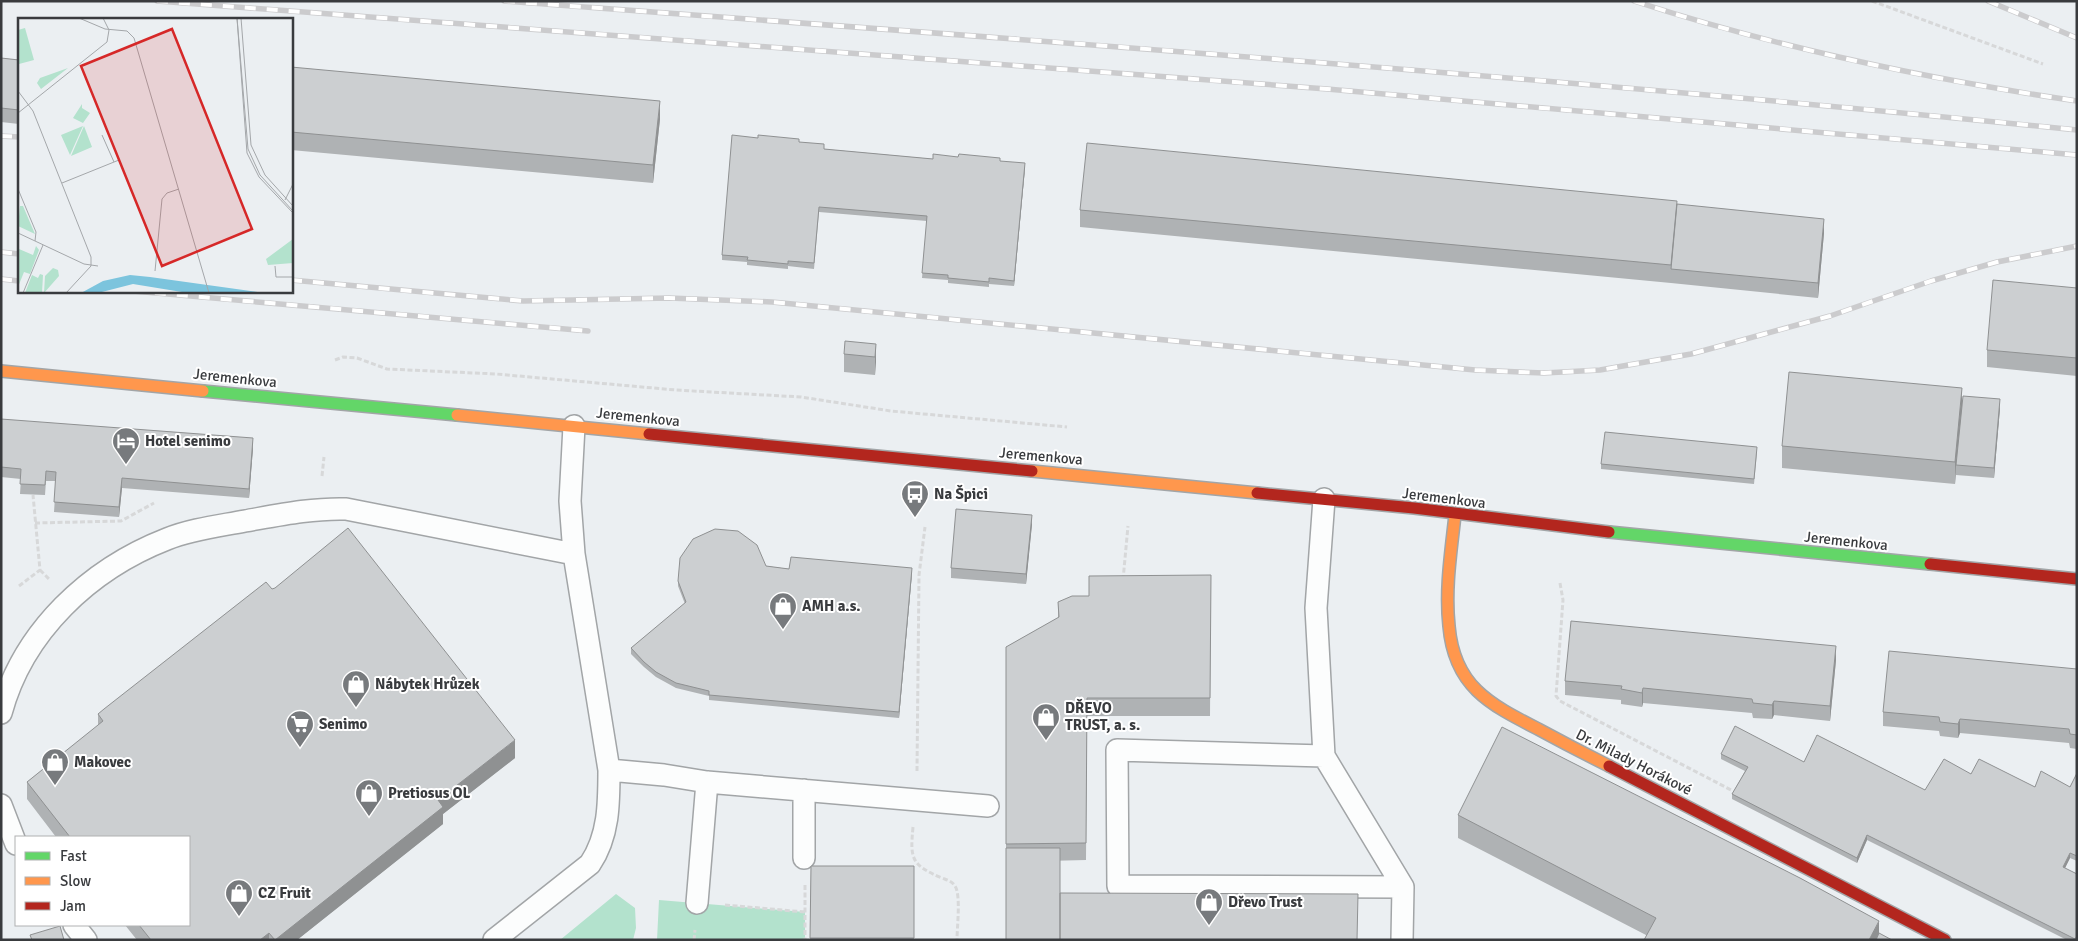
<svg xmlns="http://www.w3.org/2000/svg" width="2078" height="941" font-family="Signika,sans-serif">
	<rect width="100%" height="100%" fill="#ebeff2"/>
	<path fill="#b3e2cd" d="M616,894l19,14 1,20 -3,12h-73z
		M659,900l146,12v28h-148z"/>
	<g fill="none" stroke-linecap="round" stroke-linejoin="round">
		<g stroke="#a2a5a7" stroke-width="24">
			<path id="lane" d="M1324,499l-8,109 8,148 -207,-6 1,136 285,1 -1,53
				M574,554l-4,-53 4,-75
				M1,713c22,-82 89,-144 166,-174 25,-10 52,-13 78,-18 34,-6 67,-13 101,-12l228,45 35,216c0,33 0,66 -19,94l-96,76
				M1324,756l79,131
				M609,770l55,5 43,7 281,24
				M1,805l15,39
				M804,858v-68
				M697,903l10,-121
				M74,925l12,15"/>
		</g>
		<g stroke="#a2a5a7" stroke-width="14">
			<path id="fast" d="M203,391l254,24
				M1609,532l321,32"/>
		</g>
		<g stroke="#a2a5a7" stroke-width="14">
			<path id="slow" d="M1,371l202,20
				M457,415l192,19
				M1032,471l225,22
				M1455,515c-4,37 -10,74 -6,111 5,60 40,78 89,103 24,13 47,25 71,37"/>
		</g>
		<g stroke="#a2a5a7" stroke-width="14">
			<path id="jam" d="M649,434l383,37
				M1257,493l157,15 195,24
				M1930,564l147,15
				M1609,766l336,174"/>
		</g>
		<path stroke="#d7d8d9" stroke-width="3" stroke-dasharray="5 2.5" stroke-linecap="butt" d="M1872,1l171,63
			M335,360l8,-3 14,1 30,11 109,5 180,16 125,7 90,14 176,16
			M322,476l2,-19
			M35,523l86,-2 33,-18
			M40,570l10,10
			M1123,580l5,-54
			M1560,583l3,17 -7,96 4,5 173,90
			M19,586l21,-16 -7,-75
			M917,771l2,-196 6,-48
			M913,827c-3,32 -2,38 29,51 5,2 10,3 13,8 6,9 2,41 2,54
			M805,885v55
			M725,905l80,7
			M694,940l1,-10"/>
		<use href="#lane" stroke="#fcfdfd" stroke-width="21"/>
		<use href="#fast" stroke="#63d668" stroke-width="11"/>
		<use href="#slow" stroke="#ff974d" stroke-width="11"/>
		<use href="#jam" stroke="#b3261e" stroke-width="11"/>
		<g stroke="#cbcbcd" stroke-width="5.5">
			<path id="rail" d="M157,1l1170,88 750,66
				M504,1c524,39 1049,76 1573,129
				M1634,1c144,47 293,78 443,100
				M1988,1l89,37
				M1,136l18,1
				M1,252l18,2
				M1,279l18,2
				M291,280l232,21 146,-3 103,4 703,68 69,3 56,-3 91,-16 139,-38 101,-35 66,-19 80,-16
				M133,291l455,40"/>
		</g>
		<use href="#rail" stroke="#fff" stroke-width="4" stroke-dasharray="11" stroke-linecap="butt"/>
	</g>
	<path fill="#afb2b4" d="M1,58l18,2v64l-18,-2z
		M291,67l369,52 -7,64 -362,-33z
		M799,142l25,7 109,10 67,2 25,7 -11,118 -25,-2v3l-41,-4v-3l-26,-2 5,-57 -108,-9 -5,57 -26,-3v3l-41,-4v-3l-25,-2v-5z
		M1677,204l147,29 -6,65 -147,-15 -591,-56v-17z
		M2077,288v88l-90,-9v-17z
		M876,344l-1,31 -31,-3v-18z
		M1962,407l38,1 -6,70 -38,-3v-2l-1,11 -173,-16v-22z
		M1,419l252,29 -4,50 -127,-10 -3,29 -65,-5 2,-31h-10l-1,14 -25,-1 1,-15 -20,-2z
		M1757,452l-3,32 -153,-15v-5z
		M1032,524l-6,60 -75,-6v-10z
		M766,566l23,3 123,4 -13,145 -190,-18v-4l-33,-8 -20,-11 -12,-10 -13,-13v-6l54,-44 -7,-18v-5z
		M1211,575l-1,141h-123l-1,144 -80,2v-215l52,-29v-16z
		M272,589l243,169 -72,56v10l-146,116h-160l-12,-15h64v-88h-133l-29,-38v-17l71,-56v-12z
		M1836,660l-6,61 -56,-6 -2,4 -19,-1 -1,-5 -109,-10 -1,4 -21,-3v-4l-56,-5v-14z
		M2077,669v80l-7,-1 -1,-5 -109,-10 -2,5 -18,-2 -1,-5 -56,-5v-14z
		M1721,754l83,8 121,28 46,-16 64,13h35l7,-14v88l-7,-3 -5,10 12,72h-10l-200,-100 -10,23 -125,-64v-5l13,-23 -24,-12z
		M1458,815l421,118 -233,2 -188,-97z
		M811,866h103v74h-104z"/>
	<path fill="#8f9192" d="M660,101v18l-7,64v-18z
		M1025,163v5l-11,118v-5z
		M1824,219v14l-6,65v-15z
		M876,344v18l-1,13v-18z
		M1962,388v22l-6,55 -1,19v-22z
		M2000,399v9l-6,70v-10z
		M253,438v10l-4,50v-9z
		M122,478v10l-3,29v-10z
		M1032,515v9l-6,60v-10z
		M912,568v5l-13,145v-6z
		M1836,646v14l-6,61v-15z
		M1643,688v15l-1,4v-14z
		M1774,701v14l-2,4v-14z
		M1960,719v14l-2,5v-14z
		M515,740v18l-72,56v10l-146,116h-22l163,-140z
		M1867,835v5l-10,23v-5z
		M2070,853v5l-7,14v-5z
		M1879,921v19h-10z
		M269,933v7h-9z"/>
	<path fill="#cccfd1" stroke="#8f9192" d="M1,58l18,2v50l-18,-2z
		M291,67l369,34 -7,64 -362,-33z
		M732,135l26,3v-3l41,4v3l25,2v5l109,10v-5l25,3 1,-3 41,4v3l25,2 -11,118 -25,-3v4l-41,-4v-3l-26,-2 5,-57 -108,-9 -5,56 -26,-2v3l-41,-4 1,-3 -26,-2z
		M1087,143l590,58 -6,64 -591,-55z
		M1677,204l147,15 -6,64 -147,-14z
		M1993,280l84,8v70l-90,-8z
		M845,341l31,3 -1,13 -31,-3z
		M1789,372l173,16 -7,74 -173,-16z
		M1963,396l37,3 -6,69 -38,-3z
		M1,419l252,19 -4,51 -127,-11 -3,29 -65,-5 2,-30 -10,-1 -1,14 -25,-1 1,-15 -20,-2z
		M1605,432l152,15 -3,32 -153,-15z
		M956,509l76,6 -6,59 -75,-6z
		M348,528l167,212 -77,60 5,7 -168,133 -6,-7 -9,7h-109l-12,-15h50v-88h-119l-43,-55 76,-61 -5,-7 6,-5 162,-127 6,7 3,-1z
		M715,529l23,2 19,14 9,21 23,3 2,-12 121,11 -13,144 -190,-17v-4l-33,-8 -20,-11 -12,-10 -13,-14 55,-46 -8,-21 2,-23 13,-19z
		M1211,575l-1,123h-123l-1,145 -80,1v-197l53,-30 -1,-15 14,-6h17v-20z
		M1571,621l265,25 -6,60 -56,-5 -2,4 -19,-2 -1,-4 -109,-11 -1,5 -21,-4 1,-3 -57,-5z
		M1889,651l188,18v66l-7,-1 -1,-5 -109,-10 -2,5 -18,-2 -1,-5 -56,-5z
		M1735,726l69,36 13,-27 108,55 19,-31 27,15 8,-15 56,28 6,-16 29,16 7,-14v83l-7,-3 -7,14 14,7v62l-2,3 -208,-104 -10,23 -125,-64 16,-27 -27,-13z
		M1502,727l298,151 79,43 -10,19h-225l12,-22 -198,-103z
		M1006,848h54v92h-54z
		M811,866h103v72h-104z
		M1060,893l298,1 -1,46h-297z
		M60,926l4,14h-32l-2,-5z
		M1879,933l13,7h-16z"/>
	<defs>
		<g id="hotel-pin" transform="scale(1.4375)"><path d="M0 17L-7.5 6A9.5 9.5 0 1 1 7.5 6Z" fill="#777a7d" stroke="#fff"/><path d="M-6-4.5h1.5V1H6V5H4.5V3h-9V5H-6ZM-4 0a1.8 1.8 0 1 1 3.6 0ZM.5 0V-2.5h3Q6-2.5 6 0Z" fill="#fff"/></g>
		<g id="bus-pin" transform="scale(1.4375)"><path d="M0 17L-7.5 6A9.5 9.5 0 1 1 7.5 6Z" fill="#777a7d" stroke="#fff"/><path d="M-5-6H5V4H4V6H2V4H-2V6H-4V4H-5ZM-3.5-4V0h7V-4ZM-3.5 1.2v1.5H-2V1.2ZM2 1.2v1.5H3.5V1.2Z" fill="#fff"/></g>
		<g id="shop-pin" transform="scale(1.4375)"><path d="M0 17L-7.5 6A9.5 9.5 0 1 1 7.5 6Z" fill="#777a7d" stroke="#fff"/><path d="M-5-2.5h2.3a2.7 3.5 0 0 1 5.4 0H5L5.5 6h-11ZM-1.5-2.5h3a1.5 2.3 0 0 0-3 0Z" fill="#fff"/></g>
		<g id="supermarket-pin" transform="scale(1.4375)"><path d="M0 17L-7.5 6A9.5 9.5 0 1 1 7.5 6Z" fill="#777a7d" stroke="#fff"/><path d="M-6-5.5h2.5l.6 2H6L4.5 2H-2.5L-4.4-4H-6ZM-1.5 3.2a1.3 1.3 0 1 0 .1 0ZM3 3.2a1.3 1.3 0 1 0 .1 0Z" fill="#fff"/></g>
	</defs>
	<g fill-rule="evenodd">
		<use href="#hotel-pin" x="126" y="441"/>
		<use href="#bus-pin" x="915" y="494"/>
		<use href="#shop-pin" x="783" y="606"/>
		<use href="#shop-pin" x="356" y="684"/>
		<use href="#shop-pin" x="1046" y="717"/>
		<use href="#supermarket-pin" x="300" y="724"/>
		<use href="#shop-pin" x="55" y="762"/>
		<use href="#shop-pin" x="369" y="793"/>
		<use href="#shop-pin" x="239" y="893"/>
		<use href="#shop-pin" x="1209" y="902"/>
	</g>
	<g text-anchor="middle" stroke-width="4" stroke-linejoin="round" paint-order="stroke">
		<g font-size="15" fill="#393b3e" stroke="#fff">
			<text transform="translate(235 378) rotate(6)" y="5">Jeremenkova</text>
			<text transform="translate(638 417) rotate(6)" y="5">Jeremenkova</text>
			<text transform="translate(1041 456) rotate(5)" y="5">Jeremenkova</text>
			<text transform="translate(1444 498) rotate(7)" y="5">Jeremenkova</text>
			<text transform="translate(1846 541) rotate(6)" y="5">Jeremenkova</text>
			<text transform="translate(1634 762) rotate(27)" y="5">Dr. Milady Horákové</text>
		</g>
		<g font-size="15" font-weight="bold" fill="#393b3e" stroke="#fff" text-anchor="start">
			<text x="145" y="446">Hotel senimo</text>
			<text x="934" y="499">Na Špici</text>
			<text x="802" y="611">AMH a.s.</text>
			<text x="375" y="689">Nábytek Hrůzek</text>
			<text x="1065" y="713">DŘEVO<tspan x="1065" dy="17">TRUST, a. s.</tspan></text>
			<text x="319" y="729">Senimo</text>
			<text x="74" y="767">Makovec</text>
			<text x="388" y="798">Pretiosus OL</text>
			<text x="258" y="898">CZ Fruit</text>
			<text x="1228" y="907">Dřevo Trust</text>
		</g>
	</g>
	<g transform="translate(18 18)">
		<rect width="275" height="275" fill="#ebeff2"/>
		<path d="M7,10l9,32 -15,4 -1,-34zM50,50l-27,21 -4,-6 3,-5zM64,86v4l8,5 -7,10 -10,-5zM65,108l-13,29 -9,-20zM66,108l8,21 -21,9zM2,188h3l12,28 -17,-8zM275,221v24l-25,2 -2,-6zM18,228l3,4 -9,24 -6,-2 -6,15v-36l1,-2 14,6zM35,250l5,2 1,6 -15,17 1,-17zM22,256l3,1 -1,18h-17l7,-18 6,3z" fill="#b3e2cd"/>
		<path d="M112,257l20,2 115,16h-77l-55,-9 -35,9h-17l22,-12z" fill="#7cc4dd"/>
		<path fill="none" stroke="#a4a7aa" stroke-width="1" d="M61,0l26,11 22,2 7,7 75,255M219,0l10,135 12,24 34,36M219,0l11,131 12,26 33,36M223,0l10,127 14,30 28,31M0,73l15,20 58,146v9M0,95l89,-71 2,-12 -6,-12M84,117l12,27M44,165l57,-23M0,171l18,43 -1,9M267,182l8,-16M0,215l66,31 14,2M257,248l1,11h17M137,253l7,-72 5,-6 12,-4M5,275l20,-48M48,275l25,-27"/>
		<path fill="#d62828" fill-opacity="0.15" stroke="#d62828" stroke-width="2.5" d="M154,11l80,200 -90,37 -81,-200z"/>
		<rect width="275" height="275" fill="none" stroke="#393b3e" stroke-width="2.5"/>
	</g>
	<rect width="2078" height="941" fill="none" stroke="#393b3e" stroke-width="5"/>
	<rect x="15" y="836" width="175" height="90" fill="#ffffff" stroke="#b0b1b2"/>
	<rect x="25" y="852" width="25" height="8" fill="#63d668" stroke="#b0b1b2"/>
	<text x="60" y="861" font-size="15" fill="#393b3e">Fast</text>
	<rect x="25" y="877" width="25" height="8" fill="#ff974d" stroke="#b0b1b2"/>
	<text x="60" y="886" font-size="15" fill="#393b3e">Slow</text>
	<rect x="25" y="902" width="25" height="8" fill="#b3261e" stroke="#b0b1b2"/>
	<text x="60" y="911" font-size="15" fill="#393b3e">Jam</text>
</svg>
